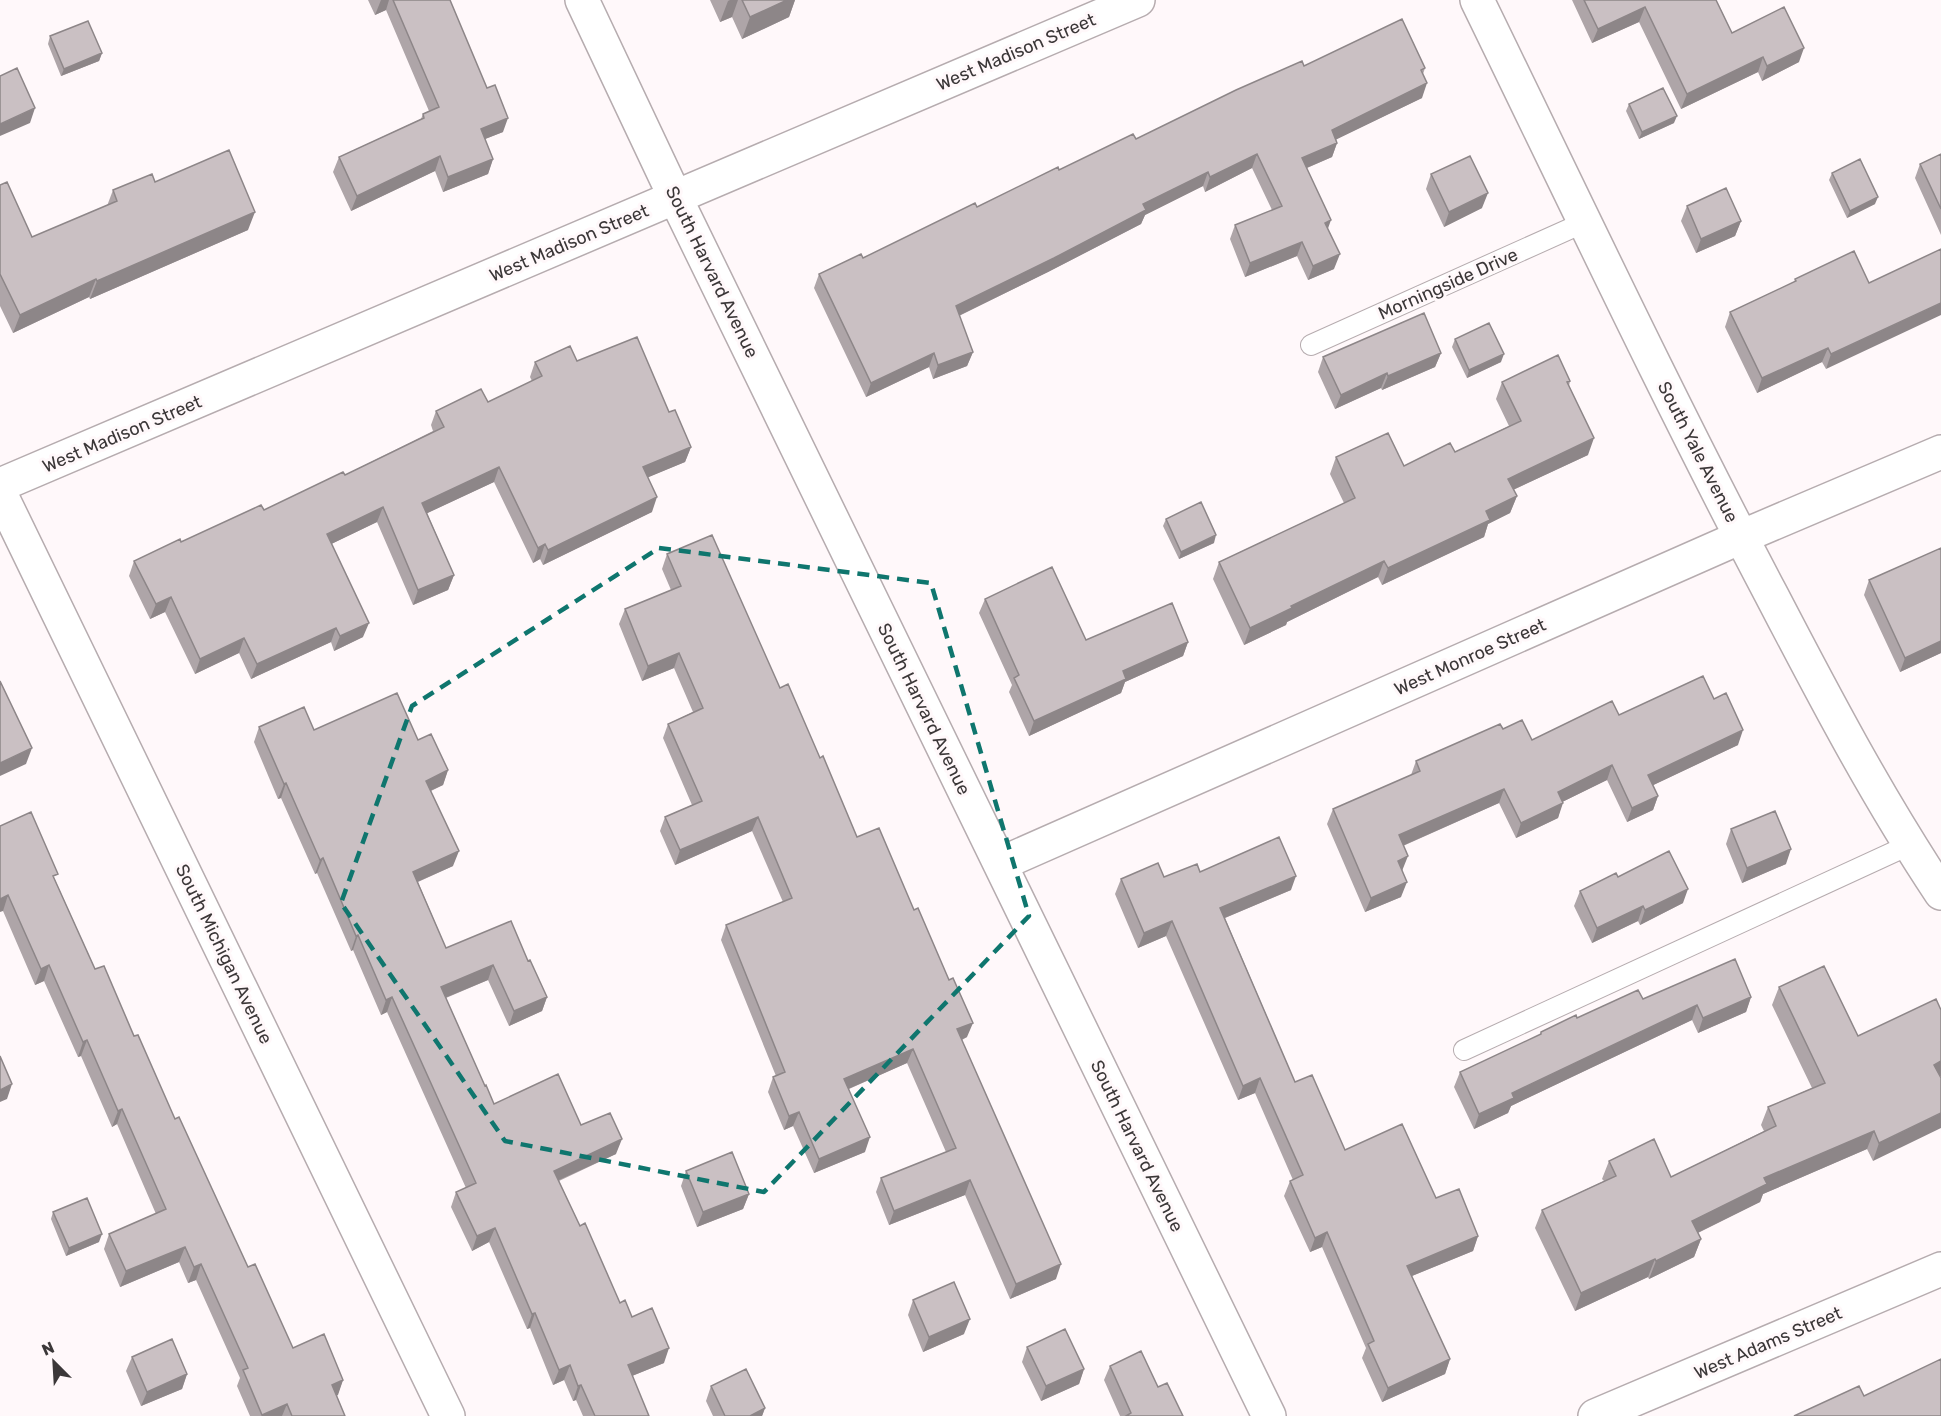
<svg xmlns="http://www.w3.org/2000/svg" width="1941" height="1416" font-family="Rubik,sans-serif">
	<rect width="100%" height="100%" fill="#fff8fa"/>
	<g fill="none" stroke-linecap="round" stroke-linejoin="round">
		<g stroke="#b6acaf" stroke-width="22">
			<path id="lane" d="M1311,345l274,-123
				M1464,1050l445,-205"/>
		</g>
		<g stroke="#b6acaf" stroke-width="36">
			<path id="street" d="M582,0l93,197 594,1219
				M1477,0c97,199 191,399 294,594 53,102 106,203 170,299
				M0,485l1138,-485
				M0,493l448,923
				M1000,864l741,-327 200,-85
				M1595,1416l346,-147"/>
		</g>
		<use href="#lane" stroke="#fff" stroke-width="20"/>
		<use href="#street" stroke="#fff" stroke-width="33"/>
	</g>
	<path fill="#aea5a8" d="M368,0h82l53,132 -18,7 8,20 -5,15 -45,18 -8,-21 -84,40 -18,-39 6,-15 82,-38 2,-5 6,-3 -43,-101 -11,5z
		M710,0h85l-6,17 -47,22 -10,-22 -12,5z
		M1572,0h144l16,33 67,29 -37,19 -4,-9 -77,37 -42,-87 -47,21z
		M50,36l52,17 -3,8 -38,15 -13,-32z
		M1304,66l121,2 -2,6 -1,24 -86,41 1,4 -5,14 -25,11 21,61 6,40 -26,11 -11,-24 -52,21 -15,-38 5,-14 37,-15 -20,-42 -47,24 -2,-6 -58,29 -4,9 -93,48 -89,44 14,36 -6,14 -34,13 -4,-12 -63,30 -52,-109 5,-14 44,-16 196,-88 77,-31z
		M1629,104l45,19 -35,16 -13,-28z
		M1941,154v81l-26,-57 5,-14z
		M1832,173l43,31 -28,14 -18,-38z
		M1431,174l51,34 -38,19 -18,-38z
		M155,182l93,48 -158,69 -1,-2 -76,36 -13,-27v-121l32,52 75,-31 6,-16z
		M1687,206l54,15 -6,15 -39,17 -15,-32z
		M1795,279l74,4 -43,86 -4,-7 -65,31 -32,-66 5,-15 64,-30z
		M1455,339l46,23 -34,16 -15,-31z
		M1441,353l-6,14 -53,23 -1,-2 -46,21 -17,-37 5,-15z
		M577,361l92,51 22,35 -6,15 -37,15 4,35 -109,53 -3,-6 -7,4 -39,-81 -67,31 27,62 -6,15 -35,15 -36,-83 -46,22 32,93 -29,14 -3,-9 -80,37 -12,-26 -44,21 -30,-62 -15,7 -21,-43 5,-15 130,-51 81,-35 88,-44 -2,-6 5,-14 52,-9 44,-21 -2,-4 5,-15z
		M1570,381l-1,5 19,69 -75,35 4,6 -7,17 -22,11 -4,13 -102,48 -4,-8 -91,45 -1,3 -42,20 -31,-66 6,-17 125,-59 -14,-29 6,-17 68,9 51,-14 54,-26 -13,-27 6,-17z
		M1166,519l48,24 -35,16 -16,-33z
		M1941,548v105l-41,19 -36,-77 5,-15z
		M667,554l113,134 40,70 37,79 110,200 -5,3 94,239 -46,20 -45,-104 -76,30 -13,-33 5,-14 65,-26 -39,-89 -58,26 16,63 -51,21 -21,-47 -9,4 -16,-38 5,-15 3,-1 -55,-136 5,-15 57,-23 -31,-71 -77,34 -15,-34 5,-14 27,-12 -29,-67 5,-14 25,-12 -19,-44 -32,13 -23,-57 6,-15 46,-19 -9,-21z
		M985,599l101,41 102,2 -5,14 -58,26 -4,11 -92,43 -20,-44 3,-7 -33,-72z
		M1714,699l24,46 -85,40 5,11 -5,14 -26,12 -20,-42 -45,22 -4,16 -42,20 -17,-35 -96,43 -2,51 -36,15 -38,-88 6,-15 78,-34 5,-14 87,-32 29,11 87,-25z
		M259,727l55,3 104,10 30,30 -5,15 -12,6 22,75 -35,16 28,66 82,13 19,36 -5,14 -33,15 -21,-46 -42,18 39,88 9,18 87,21 35,29 -57,27 21,45 40,77 12,14 32,46 -32,13 17,40h-66l-7,-16 -3,1 -9,-21 -11,5 -23,-57 -3,1 -38,-87 -17,9 -21,-44 5,-15 10,-4 -79,-176 -6,3 -28,-65 -2,1 -34,-78 -2,1 -34,-76 -3,1 -24,-57z
		M0,826l55,54 40,89 39,67 114,231 45,81 50,32 -6,16 8,20h-95l-13,-30 3,-8 -44,-98 -8,3 -9,-21 -59,25 -16,-38 5,-15 47,-20 -39,-90 -5,3 -31,-71 -3,1 -34,-76 -9,4 -32,-74z
		M1731,829l55,35 -44,19 -16,-39z
		M1200,872l91,18 -66,28 70,164 50,68 91,48 42,38 -5,15 -61,25 38,83 -5,15 -63,28 -20,-44 4,-10 -44,-101 -12,5 -26,-56 6,-15 3,-1 -38,-87 -17,7 -72,-164 -28,12 -23,-54 6,-15 43,-2z
		M1618,877l65,26 -43,22 -2,-4 -46,22 -18,-37 6,-15z
		M1779,987l79,49 82,41 -67,84 -6,-12 -104,45 -3,8 -62,31 3,6 -7,18 -45,22 -1,-2 -73,34 -40,-83 7,-18 62,-29 -2,-2 7,-18 62,16 93,-46 -3,-6 7,-18 44,-19 -40,-83z
		M1751,997l-5,15 -48,21 -6,-13 -181,86 -3,7 -34,16 -20,-42 6,-15 80,-37 1,-3 36,-14 66,-19z
		M686,1171l63,23 -6,15 -46,18 -16,-41z
		M53,1212l46,30 -33,14 -15,-37z
		M913,1300l51,34 -41,18 -15,-37z
		M1027,1347l57,22 -5,15 -38,17 -19,-39z
		M132,1357l55,17 -5,15 -41,17 -15,-35z
		M1110,1366l48,21 25,29h-63l-16,-36z
		M711,1386l54,22 -3,8h-49l-7,-15z"/>
	<path fill="#8d8688" d="M381,0h8l-3,10 -11,5z
		M730,0h8l-6,17 -12,5 8,-21z
		M787,0h8l-6,17 -47,22 8,-22z
		M1645,7l-6,15 -47,21 6,-14z
		M1804,48l-5,14 -37,19 5,-15z
		M102,53l-3,8 -38,15 3,-7z
		M1763,57l-5,15 -77,37 6,-15z
		M1427,83l-5,15 -95,46 5,-14z
		M35,108l-5,15 -30,13v-12z
		M1677,116l-3,7 -35,16 3,-7z
		M508,118l-5,14 -28,11 6,-14z
		M1337,143l-5,14 -35,15 5,-14z
		M1257,154l-5,14 -47,24 5,-15z
		M440,156l-5,15 -84,40 6,-15z
		M493,159l-5,15 -45,18 5,-15z
		M1208,172l-5,14 -58,29 -4,9 -93,48 -98,48 6,-14 187,-102z
		M1488,193l-6,15 -38,19 5,-15z
		M1878,197l-3,7 -28,14 3,-7z
		M255,212l-7,18 -158,69 7,-18z
		M1331,220l-5,14 -1,-11z
		M1741,221l-6,15 -39,17 5,-14z
		M1302,242l-5,14 -52,21 5,-14z
		M1340,254l-6,15 -26,11 5,-14z
		M96,279l-7,18 -76,36 7,-18z
		M1941,303v12l-115,54 5,-15z
		M1828,348l-6,14 -65,31 5,-15z
		M973,352l-6,14 -34,13 5,-14z
		M934,353l-5,14 -63,30 5,-14z
		M1441,353l-6,14 -53,23 6,-14z
		M1504,354l-3,8 -34,16 2,-8z
		M1387,373l-6,15 -46,21 6,-14z
		M1594,438l-6,17 -86,40 6,-16z
		M691,447l-6,15 -48,20 6,-15z
		M499,467l-5,15 -77,36 5,-15z
		M1517,496l-7,17 -22,11 -4,13 -102,48 6,-17 98,-57z
		M657,497l-5,15 -109,53 5,-15z
		M383,507l-6,15 -56,27 6,-15z
		M1216,535l-2,8 -35,16 2,-7z
		M545,544l-5,15 -7,4 5,-15z
		M1384,561l-6,16 -91,45 -1,3 -42,20 6,-17 41,-22z
		M454,575l-6,15 -35,15 5,-15z
		M171,597l-6,15 -15,7 6,-15z
		M369,623l-6,14 -29,14 6,-15z
		M336,628l-5,14 -80,37 6,-15z
		M244,638l-5,15 -44,21 5,-15z
		M1941,641v12l-41,19 5,-14z
		M1188,642l-5,14 -58,26 -4,11 -92,43 5,-15 89,-50z
		M679,653l-5,15 -32,13 6,-15z
		M1743,730l-5,15 -95,45 5,-15z
		M32,748l-6,16 -26,12v-13z
		M1612,765l-5,15 -55,27 6,-15z
		M448,770l-5,15 -22,10 5,-14z
		M286,783l-5,15 -3,1 6,-15z
		M1504,789l-5,14 -106,47 6,-15z
		M1658,796l-5,14 -26,12 5,-14z
		M1563,803l-5,15 -42,20 5,-15z
		M758,817l-6,14 -77,34 5,-15z
		M1791,849l-5,15 -44,19 5,-15z
		M459,851l-6,15 -45,20 5,-14z
		M1408,856l-6,15 -4,-10z
		M323,858l-6,15 -2,1 5,-14z
		M1296,876l-5,14 -76,32 5,-14z
		M1407,882l-6,15 -36,15 6,-14z
		M1688,889l-5,14 -43,22 5,-15z
		M8,895l-5,16 -3,1v-13z
		M1643,906l-5,15 -46,22 5,-15z
		M1172,921l-6,15 -28,12 6,-15z
		M358,935l-5,15 -2,1 5,-15z
		M49,965l-5,16 -9,4 6,-16z
		M493,965l-5,15 -53,22 6,-15z
		M392,997l-5,15 -6,3 5,-15z
		M547,997l-5,14 -33,15 5,-15z
		M1751,997l-5,15 -48,21 5,-15z
		M1697,1005l-5,15 -181,86 -3,7 -34,16 5,-15 33,-21z
		M973,1023l-6,14 -15,7 5,-15z
		M87,1040l-6,16 -3,1 5,-15z
		M913,1049l-6,14 -68,30 5,-14z
		M1941,1061v15l-13,6 6,-17z
		M1260,1078l-5,15 -17,7 5,-14z
		M12,1084l-5,15 -7,3v-12z
		M122,1109l-5,15 -5,3 6,-16z
		M799,1112l-6,14 -9,4 5,-14z
		M1941,1113v15l-68,33 6,-18z
		M1874,1131l-7,18 -104,45 -3,8 -75,37 7,-18 72,-43z
		M870,1137l-5,15 -51,21 5,-14z
		M622,1139l-6,15 -68,31 6,-14z
		M970,1180l-5,15 -76,30 5,-14z
		M749,1194l-6,15 -46,18 6,-15z
		M495,1228l-6,14 -17,9 5,-15z
		M1327,1232l-5,15 -12,5 5,-14z
		M102,1234l-3,8 -33,14 3,-8z
		M1478,1236l-5,15 -71,29 5,-14z
		M1701,1239l-7,18 -45,22 7,-18z
		M185,1247l-6,15 -59,25 6,-16z
		M1655,1259l-7,18 -73,34 6,-18z
		M201,1264l-5,16 -8,3 6,-16z
		M1061,1264l-5,15 -46,20 6,-15z
		M535,1313l-5,15 -3,1 5,-15z
		M970,1319l-6,15 -41,18 6,-15z
		M669,1348l-5,15 -42,17 6,-15z
		M1450,1359l-5,15 -63,28 6,-14z
		M570,1365l-6,15 -11,5 6,-15z
		M1084,1369l-5,15 -38,17 5,-15z
		M187,1374l-5,15 -41,17 6,-14z
		M343,1380l-5,15 -12,5 6,-15z
		M581,1385l-5,15 -3,1 5,-15z
		M287,1404l-5,12h-20v-1z
		M765,1408l-3,8h-12z"/>
	<path fill="#cac0c3" stroke="#8d8688" stroke-width="1.5" d="M393,0h57l37,88 8,-3 13,33 -27,11 12,30 -45,18 -8,-21 -83,40 -18,-39 85,-39 -1,-4 16,-7z
		M742,0h45l-37,17z
		M1584,0h132l16,33 52,-26 20,41 -37,18 -4,-9 -76,37 -42,-87 -47,22z
		M1402,19l23,49 -4,2 6,13 -95,47 5,13 -35,15 29,62 -6,3 15,31 -27,12 -11,-24 -52,21 -15,-38 47,-19 -25,-52 -47,23 -2,-5 -65,32 3,6 -92,48 -98,48 17,46 -35,13 -4,-12 -63,30 -52,-109 42,-20 2,4 112,-55 2,4 81,-40 1,3 74,-36 3,5 100,-49 66,-29 2,5z
		M88,21l14,32 -38,16 -14,-33z
		M17,68l18,40 -35,16v-48z
		M1663,88l14,28 -35,16 -13,-28z
		M229,150l26,62 -158,69 -1,-2 -76,36 -20,-41v-89l7,-3 25,55 85,-36 -4,-11 39,-16 3,8z
		M1941,154v55l-21,-45z
		M1470,156l18,37 -39,19 -18,-38z
		M1860,159l18,38 -28,14 -18,-38z
		M1726,188l15,33 -40,18 -14,-33z
		M1941,249v54l-110,51 -3,-6 -66,30 -32,-66 66,-31 -1,-2 59,-28 15,32z
		M1424,313l17,40 -53,23 -1,-3 -46,22 -18,-38z
		M1489,323l15,31 -35,16 -14,-31z
		M637,337l32,75 6,-2 16,37 -48,20 14,30 -109,53 -3,-6 -7,4 -39,-81 -77,36 32,72 -36,15 -35,-83 -56,27 42,89 -29,13 -4,-8 -79,36 -13,-26 -44,21 -29,-62 -15,7 -22,-43 46,-22 1,3 80,-37 3,5 79,-38 2,3 99,-48 -8,-16 45,-22 7,13 54,-26 -7,-14 35,-16 7,15z
		M1558,355l12,26 -3,1 27,56 -86,41 9,17 -31,15 4,9 -102,48 -4,-7 -93,45 1,2 -42,20 -31,-66 136,-64 -19,-41 52,-24 16,33 46,-23 5,9 66,-31 -19,-39z
		M1201,502l15,33 -35,17 -15,-33z
		M712,535l68,153 8,-4 32,74 3,-2 34,81 22,-9 35,82 4,-2 31,72 4,-2 20,45 -16,6 104,235 -45,20 -46,-104 -76,31 -13,-33 75,-30 -43,-99 -69,30 26,58 -51,22 -20,-47 -10,4 -16,-39 12,-5 -59,-147 66,-27 -34,-81 -78,33 -15,-33 37,-16 -34,-77 35,-16 -24,-55 -31,13 -23,-57 56,-23 -14,-32z
		M1941,548v93l-36,17 -36,-78z
		M1052,567l34,73 86,-37 16,39 -65,29 3,8 -92,42 -20,-43 5,-3 -34,-76z
		M1703,676l11,23 12,-6 17,37 -95,45 10,21 -26,12 -20,-43 -54,27 5,11 -42,20 -17,-34 -105,46 9,21 -10,5 9,21 -36,16 -38,-89 87,-38 -4,-10 84,-37 3,5 19,-9 10,20 80,-39 7,14z
		M0,681l32,67 -32,15z
		M397,693l21,47 13,-6 17,36 -22,11 33,70 -46,21 33,76 65,-27 17,40 2,-1 17,37 -33,14 -21,-46 -52,22 44,99 1,-1 8,19 64,-30 23,51 29,-12 12,26 -68,32 26,55 5,-3 35,80 5,-3 7,17 20,-9 17,40 -41,17 21,51h-54l-14,-31 -3,1 -8,-21 -11,5 -24,-57 -3,1 -37,-86 -18,8 -21,-44 20,-9 -84,-186 -6,3 -28,-65 -2,1 -33,-78 -3,2 -34,-77 -2,1 -25,-57 45,-20 10,23z
		M1775,811l16,38 -44,19 -16,-39z
		M31,812l27,62 -5,2 42,93 9,-3 30,70 4,-1 37,84 4,-2 69,150 7,-3 38,84 31,-14 19,46 -11,5 13,31h-53l-5,-12 -25,11 -19,-45 5,-2 -47,-104 -7,3 -9,-20 -59,24 -17,-37 57,-25 -44,-100 -4,2 -31,-71 -4,2 -34,-77 -8,4 -33,-74 -8,4v-73z
		M1279,837l17,39 -76,32 75,174 17,-7 33,75 57,-26 34,74 23,-9 19,47 -71,30 43,93 -62,29 -20,-44 6,-3 -47,-109 -12,6 -25,-57 13,-6 -43,-97 -17,8 -71,-165 -28,12 -23,-54 37,-16 6,14 33,-13 3,8z
		M1669,851l19,38 -43,21 -2,-4 -46,22 -17,-37 36,-18 2,4z
		M1735,959l16,38 -48,21 -6,-13 -185,88 2,5 -35,16 -19,-42 81,-38v-2l35,-17 1,3 61,-28 5,9z
		M1824,966l34,70 78,-37 5,11v51l-7,4 7,13v35l-62,30 -5,-12 -110,47 3,6 -75,37 9,18 -45,22 -1,-2 -74,34 -39,-83 74,-34 -7,-15 45,-22 17,38 105,-51 -8,-19 57,-24 -46,-96z
		M0,1056l12,28 -12,6z
		M732,1152l17,42 -46,18 -17,-41z
		M87,1198l15,36 -33,14 -16,-36z
		M954,1282l16,37 -41,18 -16,-37z
		M1065,1329l19,40 -38,17 -19,-39z
		M172,1339l15,35 -40,18 -15,-35z
		M1141,1351l17,36 9,-4 16,33h-57l5,-3 -21,-47z
		M1941,1359v57h-147l65,-30 5,10z
		M746,1369l19,39 -15,8h-25l-14,-30z"/>
	<path fill="none" stroke="#0f766e" stroke-width="4.5" stroke-dasharray="12 8" stroke-linejoin="round" d="M659,548l272,35 98,333 -265,276 -259,-51 -164,-238 71,-197z"/>
	<g text-anchor="middle" stroke-width="6" stroke-linejoin="round" paint-order="stroke">
		<g font-size="18" fill="#3b3738" stroke="#fff8fa">
			<text transform="translate(1016 52) rotate(-23)" y="6">West Madison Street</text>
			<text transform="translate(569 243) rotate(-23)" y="6">West Madison Street</text>
			<text transform="translate(712 272) rotate(64)" y="6">South Harvard Avenue</text>
			<text transform="translate(1448 284) rotate(-24)" y="6">Morningside Drive</text>
			<text transform="translate(122 434) rotate(-23)" y="6">West Madison Street</text>
			<text transform="translate(1698 452) rotate(63)" y="6">South Yale Avenue</text>
			<text transform="translate(1470 657) rotate(-24)" y="6">West Monroe Street</text>
			<text transform="translate(924 709) rotate(64)" y="6">South Harvard Avenue</text>
			<text transform="translate(224 954) rotate(64)" y="6">South Michigan Avenue</text>
			<text transform="translate(1137 1146) rotate(64)" y="6">South Harvard Avenue</text>
			<text transform="translate(1768 1343) rotate(-23)" y="6">West Adams Street</text>
		</g>
	</g>
	<g transform="translate(54 1362) rotate(336)" stroke="#fff8fa" stroke-width="4.5" paint-order="stroke">
	<path d="M0-4.5L10 22L0 15L-10 22Z" fill="#3b3738"/>
	<text y="-9" font-size="16" font-weight="bold" text-anchor="middle" fill="#3b3738">N</text>
	</g>
</svg>
